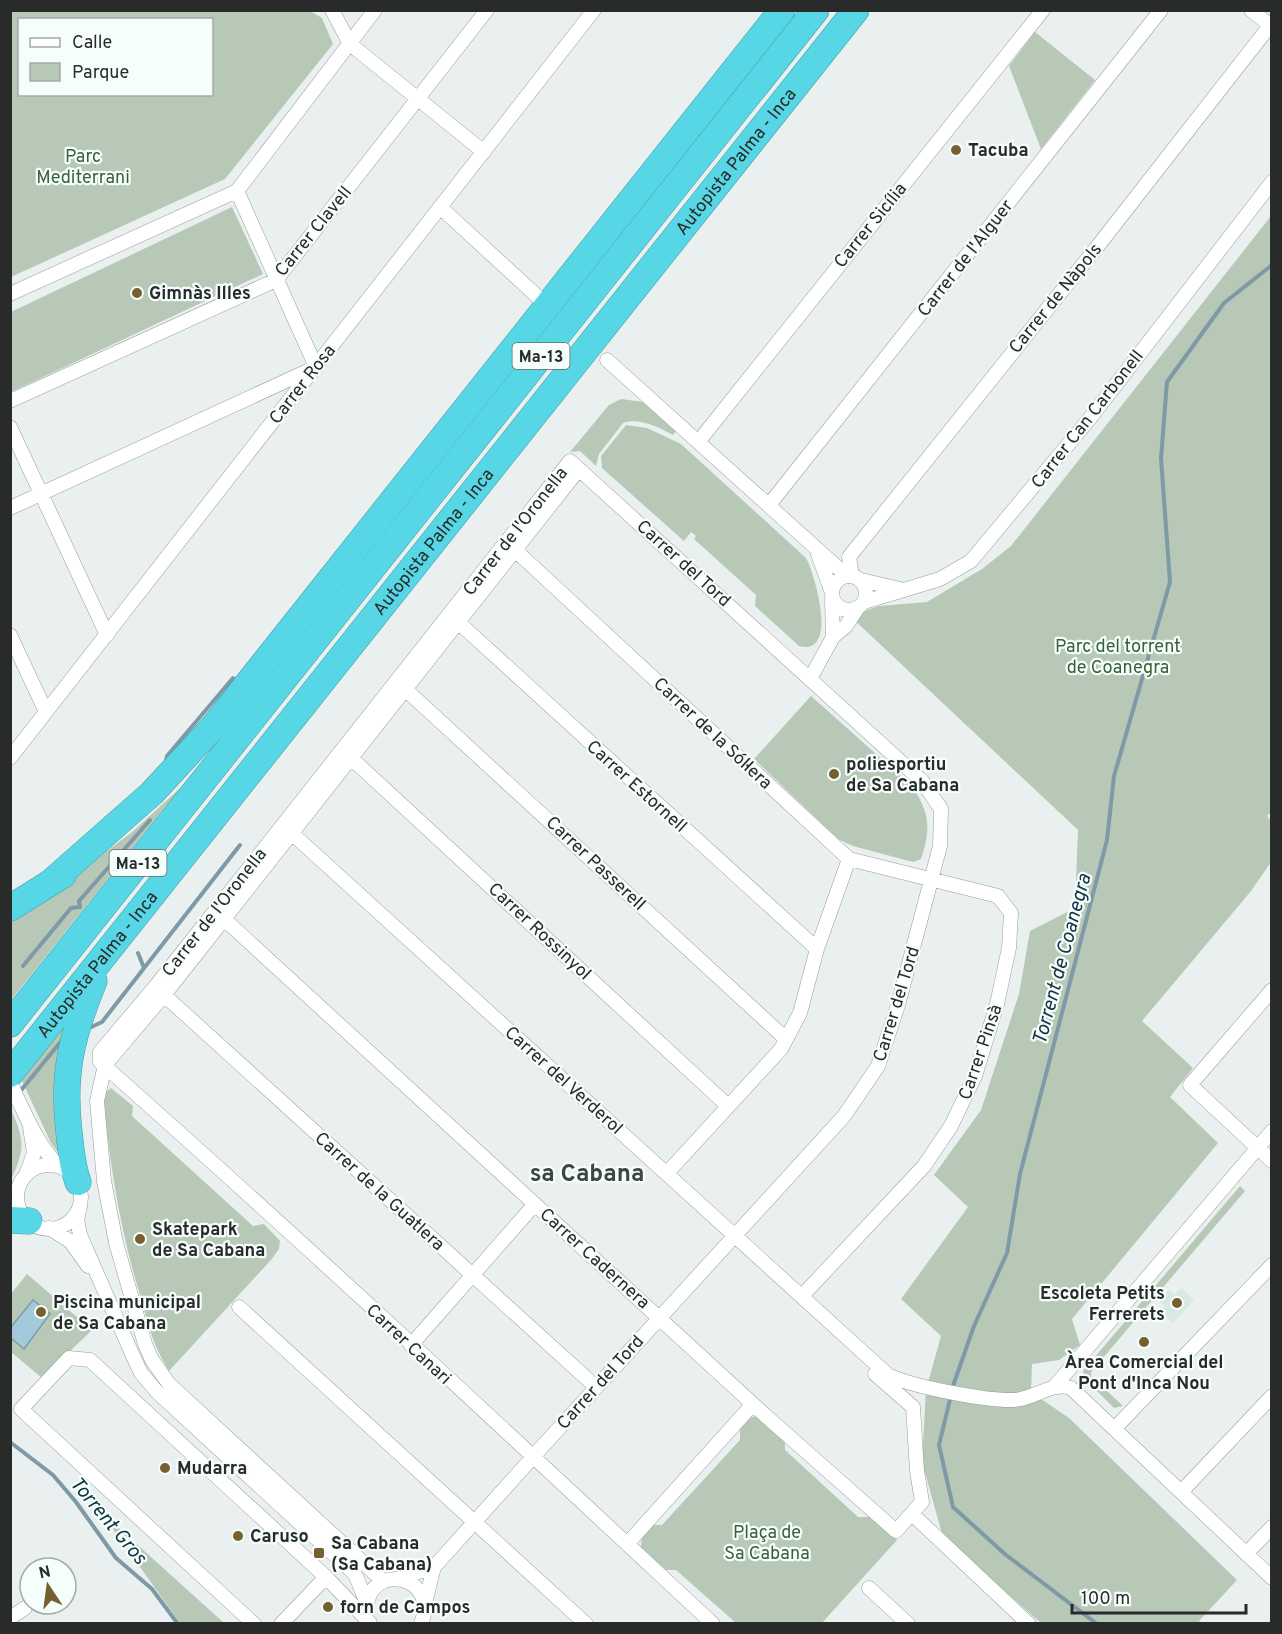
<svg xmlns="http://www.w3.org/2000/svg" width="1282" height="1634" font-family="Overpass,sans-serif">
	<rect width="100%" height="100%" fill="#e9f0ef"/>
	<path fill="#d7e8e5" d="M1181,1288l13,12 -21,23 -13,-12 5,-5 -6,-5 10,-11 6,5z"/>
	<path fill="#b7c8b7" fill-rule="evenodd" d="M10,11h300l12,7 11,26 -108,135 -214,98zM20,20h192v74h-192z
		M1035,32l60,48 -54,69 -32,-83z
		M232,207l31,67 -252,118v-80z
		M1271,216l1,595 -5,5 4,5v41l-20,29 -109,130 51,47 -23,29 48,46 -146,176 8,26 -21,15 -27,4 -1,28 38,26 168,162 -38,41 2,2h-160l-98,-86 -21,-75 4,-72 15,-54 -40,-37 67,-92 -34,-32 47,-65 38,-116 11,-63 45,-23 3,-78 -228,-214 29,-10 48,-4 55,-33 29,-23z
		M621,399l22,3 33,29 -3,4c-14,-8 -35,-18 -50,-12l-24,31 -3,12 -16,-15 -10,1 39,-47z
		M626,425l21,3 34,16 125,114c9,16 33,99 -7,88l-44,-40 1,-11 -62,-56 2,-3 -5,-4 -7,9 -82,-73 -1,-12z
		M811,696l101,90c18,28 19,42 9,73l-8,3 -60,-16 -15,-7 -84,-80z
		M189,780l-24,27 -154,193v-78l120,-89z
		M69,1020l-10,134 -8,-11 -29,-62z
		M111,1088l22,18 -1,10 121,110 11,-2 16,17 -1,8 -8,11 -102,111c-15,-23 -21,-47 -28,-73 -21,-67 -31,-133 -38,-203z
		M10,1107c14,32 16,41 1,73z
		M1240,1186l5,5 -154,181v4l32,30 -9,2 -30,-30 -1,-7z
		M27,1274l65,56 -50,48 -31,-26 -1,-57z
		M756,1416l29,24v10l73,67h13l26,23 -76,84 -85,-1 -60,-53h-10l-25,-23 1,-13 10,-9h10l78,-85v-13l9,-9z
		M100,1511l124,112h-44z"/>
	<path fill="#a2cadb" stroke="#7e9aa6" stroke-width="1.5" d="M33,1300l17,14 -26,35 -13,-11v-11z"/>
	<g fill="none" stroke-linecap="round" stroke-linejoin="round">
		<path stroke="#7e9aa6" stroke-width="4" d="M166,761l1,-5 66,-78
			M80,907l-1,-6 71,-81
			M138,953l6,15
			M23,966l48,-58 8,-1
			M89,1028l13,-6 138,-177
			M18,1094l45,-55
			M10,1442l43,33 23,27 40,56 36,31 26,35
			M1097,1624l-91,-69 -53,-48 -14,-62 15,-62 20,-57 33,-73 13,-79 87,-334 7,-64 56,-194 -9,-124 6,-76 57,-79 48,-38"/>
		<g stroke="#989e9d" stroke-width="15">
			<path id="street" d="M332,10l18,34 134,108
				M1251,10l21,17
				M237,191l79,176
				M440,207l99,91
				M10,294l227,-103 138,-181
				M607,360l240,216
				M10,401l266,-121 211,-270
				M10,427l97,208
				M699,441l344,-431
				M769,505l392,-495
				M10,508l304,-140
				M515,550l334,309 149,37 13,17 -2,35 -12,56 -22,72 -24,50 -27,40 -122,130
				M818,554l13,36
				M832 593a17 17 0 1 1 34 0a17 17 0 1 1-34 0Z
				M852,576l-3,-19 252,-315 171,-219
				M861,580l39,9
				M832,599l1,38
				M864,602l76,-23 31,-18 120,-144 181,-235
				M458,622l359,327
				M10,635l36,77
				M810,679l23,-42 13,-11 11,-17
				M405,689l381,350
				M10,758l584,-748
				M351,758l377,348
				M286,828l602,547c25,12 99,26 126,25 20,-1 39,-19 57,-12l201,190
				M224,919l543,498 129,114 26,-29 -5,-31 -4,-64 -38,-33
				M1272,990l-82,95 82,76
				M164,995l432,392
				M10,1082c11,24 31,72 52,86
				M17 1197a32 32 0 1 1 64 0a32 32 0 1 1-64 0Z
				M667,1173l114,-124 19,-36 17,-64 32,-90
				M26,1175l8,-22 -4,-26
				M80,1207l-3,12 3,16 53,121 8,17 16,19 198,182 12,29
				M49,1228l21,13 18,25
				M239,1307l347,317
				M411,1345l124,-141
				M1054,1387l218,-256
				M1115,1428l157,-163
				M1182,1491l90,-95
				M912,1514l117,110
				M627,1544l126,-140
				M1246,1554l26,-27
				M381,1579l-212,-195 -17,-24 -7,-16 -29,-101 -12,-62 -7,-80 8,-36 59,-70 415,-526
				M397,1579l37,-12
				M869,1588l39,36
				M425,1603l9,-36 98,-109 8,-9 304,-333 34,-50 20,-61 42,-159 1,-37 -19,-28 -352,-320 -415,526 -55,65v10c207,183 410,373 613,562
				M367,1607c2,-45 74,-32 54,17
				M10,1618l15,-10
				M254,1624l-233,-215 48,-51 21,2 236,217 44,46
				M281,1624l45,-47"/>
		</g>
		<g stroke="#479ba4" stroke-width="27">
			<g id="highway">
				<path d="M50,883l102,-90 62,-67 568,-716"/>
				<path d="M10,908l53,-33"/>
				<path d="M10,1024l806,-1014"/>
				<path id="s1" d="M10,1074l846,-1064"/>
				<path d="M78,1182c-6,-16 -7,-33 -9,-50 -7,-59 3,-97 25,-151"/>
				<path d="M10,1220l19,1"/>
			</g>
		</g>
		<use href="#street" stroke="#fff" stroke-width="14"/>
		<use href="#highway" stroke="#57d7e5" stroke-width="26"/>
	</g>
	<g fill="#766030" stroke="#f6fefc" stroke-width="2">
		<circle cx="956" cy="150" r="6"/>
		<circle cx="137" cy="293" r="6"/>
		<circle cx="834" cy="774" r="6"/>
		<circle cx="140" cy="1239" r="6"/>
		<circle cx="1177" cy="1303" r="6"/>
		<circle cx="41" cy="1312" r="6"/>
		<circle cx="1144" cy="1342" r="6"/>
		<circle cx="165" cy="1468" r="6"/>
		<circle cx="238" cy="1536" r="6"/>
		<rect x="313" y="1547" width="12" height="12" rx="3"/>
		<circle cx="328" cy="1607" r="6"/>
	</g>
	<g text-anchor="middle" stroke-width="4.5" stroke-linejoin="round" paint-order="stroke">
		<g fill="#f6fefc" stroke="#666a6a" stroke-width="1.5">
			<rect x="512.5" y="343" width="57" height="26" rx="4.5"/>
			<rect x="109.5" y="850" width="57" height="26" rx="4.5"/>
		</g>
		<g font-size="16" font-weight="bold" fill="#292b2b">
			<text x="541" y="362">Ma-13</text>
			<text x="138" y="869">Ma-13</text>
		</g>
		<g font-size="18" font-weight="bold" fill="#292b2b" stroke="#f6fefc" text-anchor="start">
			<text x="968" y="156">Tacuba</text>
			<text x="149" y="299">Gimnàs Illes</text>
			<text x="846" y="770">poliesportiu<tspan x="846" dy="21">de Sa Cabana</tspan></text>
			<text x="152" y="1235">Skatepark<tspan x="152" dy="21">de Sa Cabana</tspan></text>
			<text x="1165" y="1299" text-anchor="end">Escoleta Petits<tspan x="1165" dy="21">Ferrerets</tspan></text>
			<text x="53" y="1308">Piscina municipal<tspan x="53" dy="21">de Sa Cabana</tspan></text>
			<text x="1144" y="1368" text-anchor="middle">Àrea Comercial del<tspan x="1144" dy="21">Pont d'Inca Nou</tspan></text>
			<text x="177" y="1474">Mudarra</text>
			<text x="250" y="1542">Caruso</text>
			<text x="331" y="1549">Sa Cabana<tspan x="331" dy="21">(Sa Cabana)</tspan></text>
			<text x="340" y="1613">forn de Campos</text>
		</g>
		<g font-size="18" fill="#376139" stroke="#f6fefc">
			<text x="83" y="162">Parc<tspan x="83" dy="21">Mediterrani</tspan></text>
			<text x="1118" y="652">Parc del torrent<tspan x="1118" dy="21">de Coanegra</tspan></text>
			<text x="767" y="1538">Plaça de<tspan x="767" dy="21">Sa Cabana</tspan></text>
		</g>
		<g font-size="18" fill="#292b2b" stroke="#f6fefc">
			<text dy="6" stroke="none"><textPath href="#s1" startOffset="1166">Autopista Palma - Inca</textPath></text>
			<text transform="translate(870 225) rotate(-51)" y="6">Carrer Sicília</text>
			<text transform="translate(313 231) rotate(-51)" y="6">Carrer Clavell</text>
			<text transform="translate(965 258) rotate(-52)" y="6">Carrer de l'Alguer</text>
			<text transform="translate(1055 298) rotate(-51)" y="6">Carrer de Nàpols</text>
			<text transform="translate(302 384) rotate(-52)" y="6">Carrer Rosa</text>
			<text transform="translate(1087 419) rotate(-52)" y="6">Carrer Can Carbonell</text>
			<text transform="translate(515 531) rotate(-52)" y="6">Carrer de l'Oronella</text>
			<text dy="6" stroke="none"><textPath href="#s1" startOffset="680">Autopista Palma - Inca</textPath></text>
			<text transform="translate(684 563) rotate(42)" y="6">Carrer del Tord</text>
			<text transform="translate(713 733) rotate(43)" y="6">Carrer de la Sól·lera</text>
			<text transform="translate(637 786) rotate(42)" y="6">Carrer Estornell</text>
			<text transform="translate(596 863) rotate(43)" y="6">Carrer Passerell</text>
			<text transform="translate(214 912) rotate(-52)" y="6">Carrer de l'Oronella</text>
			<text transform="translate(540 931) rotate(43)" y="6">Carrer Rossinyol</text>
			<text dy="6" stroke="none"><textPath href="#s1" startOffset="140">Autopista Palma - Inca</textPath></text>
			<text transform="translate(896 1004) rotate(-73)" y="6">Carrer del Tord</text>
			<text transform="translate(980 1052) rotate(-71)" y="6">Carrer Pinsà</text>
			<text transform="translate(564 1080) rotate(42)" y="6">Carrer del Verderol</text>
			<text transform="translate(380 1191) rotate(42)" y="6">Carrer de la Guatlera</text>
			<text transform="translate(595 1258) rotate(42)" y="6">Carrer Cadernera</text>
			<text transform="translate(409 1344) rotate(43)" y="6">Carrer Canari</text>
			<text transform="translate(600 1382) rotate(-48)" y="6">Carrer del Tord</text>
		</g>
		<g font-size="20" font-style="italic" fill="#0f3442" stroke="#f6fefc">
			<text transform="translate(1061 959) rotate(-75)" y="7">Torrent de Coanegra</text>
			<text transform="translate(109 1520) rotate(50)" y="7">Torrent Gros</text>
		</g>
		<g font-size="24" font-weight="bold" fill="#3f4544" stroke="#f6fefc">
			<text x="587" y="1181">sa Cabana</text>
		</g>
	</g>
	<rect width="1282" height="1634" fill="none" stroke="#292b2b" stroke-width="24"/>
	<rect x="18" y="18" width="195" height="78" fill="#f6fefc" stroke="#a4aaa8" stroke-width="1.5"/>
	<rect x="30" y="38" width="30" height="9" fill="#ffffff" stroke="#a4aaa8" stroke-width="1.5"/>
	<text x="72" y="48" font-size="18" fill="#292b2b">Calle</text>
	<rect x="30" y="63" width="30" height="18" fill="#b7c8b7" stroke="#a4aaa8" stroke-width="1.5"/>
	<text x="72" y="78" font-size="18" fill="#292b2b">Parque</text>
	<g transform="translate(48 1586) rotate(347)"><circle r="28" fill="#f6fefc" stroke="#a4aaa8" stroke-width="1.5"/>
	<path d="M0-4.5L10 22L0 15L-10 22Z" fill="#766030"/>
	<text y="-9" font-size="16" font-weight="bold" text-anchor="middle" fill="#292b2b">N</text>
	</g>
	<path d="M1072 1604v9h174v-9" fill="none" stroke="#292b2b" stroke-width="3"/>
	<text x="1081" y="1604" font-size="18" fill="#292b2b" stroke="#f6fefc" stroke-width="4.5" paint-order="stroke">100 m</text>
</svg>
